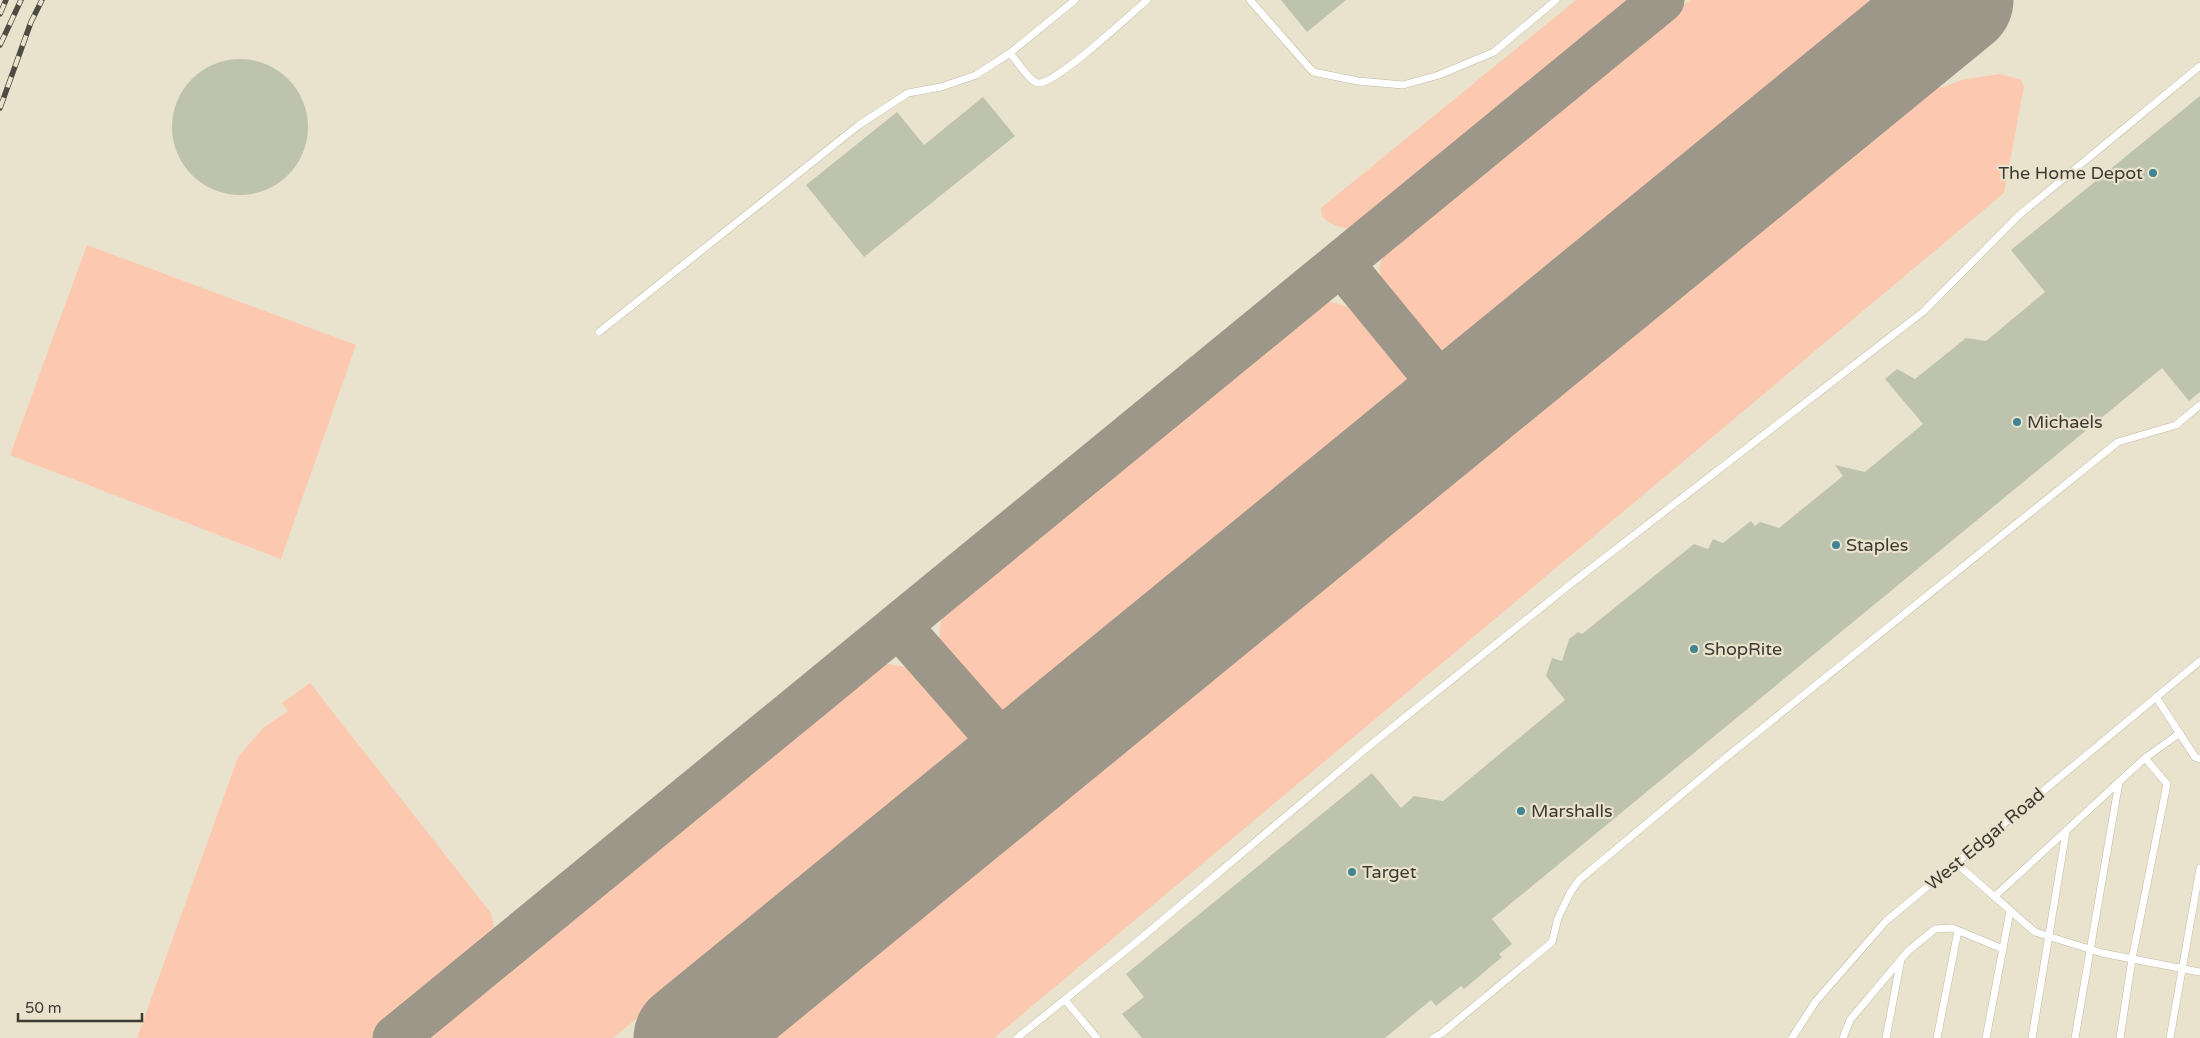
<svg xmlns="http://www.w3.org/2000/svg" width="2200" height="1038" font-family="'Varela Round',sans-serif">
	<rect width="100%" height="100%" fill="#e9e3cd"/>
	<path fill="#fdc8b0" d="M1576,0h71l-269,222c-17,9 -42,10 -56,-6l-1,-8z
		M1690,0h190l-434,355 -11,-2c-11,-9 -20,-21 -28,-33 -21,-25 -41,-46 -15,-78z
		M1999,74l21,5 4,7 -20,107 -1010,845h-232l1171,-959 8,9 20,-8z
		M87,245l269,100 -75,214 -271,-104z
		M1322,302c42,-2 66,44 90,73l1,7 -408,335h-7l-9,-7 -45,-56c-7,-18 -5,-33 3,-49l359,-295z
		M888,664l23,4 10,6 47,58 4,6 -1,7 -358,293h-192l451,-372z
		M310,683l181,230 4,18 -5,19 -109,88h-244l101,-281 25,-29 25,-17 -6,-8z"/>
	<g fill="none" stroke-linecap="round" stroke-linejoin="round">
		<path stroke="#9c9788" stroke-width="45" d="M1341,263l119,145
			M899,626l123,140
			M395,1038l1267,-1038"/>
		<path stroke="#9c9788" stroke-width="111" d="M689,1038l1269,-1038"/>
	</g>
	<path fill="#bec3ae" d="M1281,0h65l-39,32z
		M172 127a68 68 0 1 1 136 0a68 68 0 1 1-136 0Z
		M2200,96v296l-11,9 -27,-33 -670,551 20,25 -13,10 3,3 -38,32 -3,-3 -25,20 -5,-6 -46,38h-243l-20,-24 22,-17 -18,-23 246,-201 29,35 13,-12 29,5 122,-101 -19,-24 6,-18 10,3 7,-22 9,-7 4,2 112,-90 14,5 5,-10 10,4 28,-22 4,5 5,-4 19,6 64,-52 -8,-11 30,7 58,-48 -38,-45 12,-10 18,10 51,-41 20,3 59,-49 -34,-42z
		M983,97l32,39 -151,121 -58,-72 91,-73 27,33z"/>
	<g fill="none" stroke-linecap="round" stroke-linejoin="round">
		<g stroke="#c1bba6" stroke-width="8">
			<path id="lane" d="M1250,0l63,72 45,9 45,4 36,-10 55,-23 62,-52
				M1010,53c6,7 20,29 28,30 17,2 93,-69 109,-83
				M599,332l260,-207 49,-32 33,-6 35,-12 34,-22 65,-53
				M2156,697l39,60 5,2
				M2145,758l35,-25
				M1956,863l79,69 67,21 98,19
				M1994,897l151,-139 22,26 -35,175 -12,79
				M1065,1000l32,38
				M1017,1038l123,-99 228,-192 200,-161 356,-275 94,-95 182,-150
				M1433,1038l9,-5 110,-91 6,-24 12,-25 9,-13 145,-121 394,-317 58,-17 24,-20
				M1792,1038l24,-37 70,-80 314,-260
				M1843,1038l7,-18 58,-69 27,-22 17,-1 51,21
				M1886,1038l15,-79
				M1937,1038l21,-107
				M1986,1038l24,-127
				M2032,1038l34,-206
				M2075,1038l44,-256
				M2170,1038l30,-170"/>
		</g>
		<use href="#lane" stroke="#fff" stroke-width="7"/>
		<g stroke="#4e4b42" stroke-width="5.5">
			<path id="rail" d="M0,14l6,-14
				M0,45l21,-45
				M0,108l31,-86 11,-22"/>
		</g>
		<use href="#rail" stroke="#e9e3cd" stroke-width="4" stroke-dasharray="11" stroke-linecap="butt"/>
	</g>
	<g fill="#418594" stroke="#e9e3cd" stroke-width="2">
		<circle cx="2153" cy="173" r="5"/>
		<circle cx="2017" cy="422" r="5"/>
		<circle cx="1836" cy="545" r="5"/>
		<circle cx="1694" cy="649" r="5"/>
		<circle cx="1521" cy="811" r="5"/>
		<circle cx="1352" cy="872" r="5"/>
	</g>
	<g text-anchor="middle" stroke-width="4.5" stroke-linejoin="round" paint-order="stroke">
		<g font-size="18" fill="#3d3a32" stroke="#e9e3cd" text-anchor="start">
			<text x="2143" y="179" text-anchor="end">The Home Depot</text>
			<text x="2027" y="428">Michaels</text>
			<text x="1846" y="551">Staples</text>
			<text x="1704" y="655">ShopRite</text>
			<text x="1531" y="817">Marshalls</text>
			<text x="1362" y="878">Target</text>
		</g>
		<g font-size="18" fill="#3d3a32" stroke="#e9e3cd">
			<text transform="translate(1985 839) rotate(-40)" y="6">West Edgar Road</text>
		</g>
	</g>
	<path d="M18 1013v8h124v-8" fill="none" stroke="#3d3a32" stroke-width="2.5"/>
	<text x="25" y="1013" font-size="15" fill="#3d3a32" stroke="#e9e3cd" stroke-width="4" paint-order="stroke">50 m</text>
</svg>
